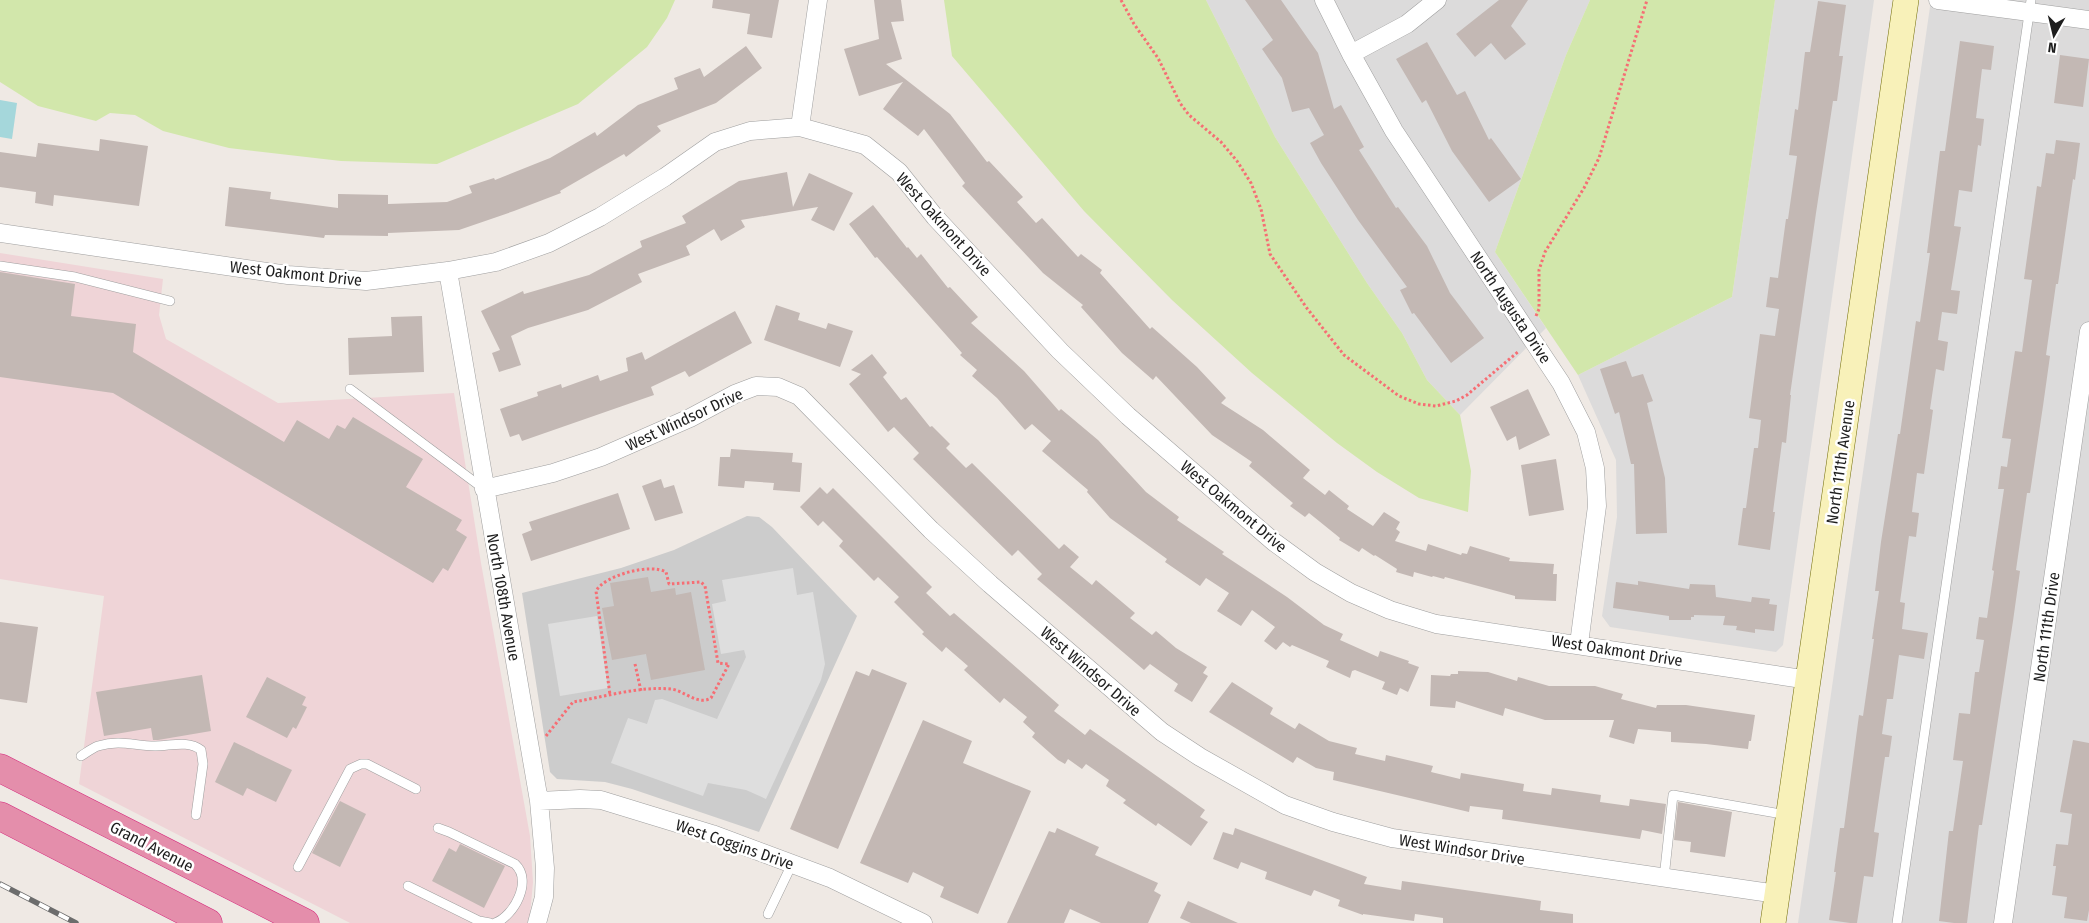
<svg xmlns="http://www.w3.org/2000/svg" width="2089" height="923" font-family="'Fira Sans Condensed',sans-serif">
	<rect width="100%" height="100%" fill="#efe9e4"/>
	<path fill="#dcdbdb" d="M1206,0h384l-24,55 -71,197 51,76 -86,87 -33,-35 -25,-47 -35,-50 -92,-146z
		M1775,0h99l-91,645 -7,7 -166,-25 -8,-11 15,-99 -1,-57 -38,-85 154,-78z
		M1931,0h158v923h-291z"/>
	<path fill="#efd4d7" d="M0,253l163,26 -4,36 7,24 112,64 176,-10 27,170 49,273 3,46 -3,33 -3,8h-177l-271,-139 25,-188 -104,-17z"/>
	<path fill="#ccc" d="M747,516l12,1 13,10 85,89 -98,216 -127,-43 -27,-7 -48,-3 -7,-7 -28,-179 99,-25 53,-18z"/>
	<path fill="#d2e7ab" d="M0,0h675l-8,18 -20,29 -69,57 -141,60 -96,-3 -112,-13 -66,-17 -28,-16 -25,-2 -14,8 -58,-15 -38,-24z
		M944,0h262l69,137 92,146 35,50 25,47 33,35 11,56 -3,41 -49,-14 -42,-26 -40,-29 -85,-70 -80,-73 -88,-89 -132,-155z
		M1590,0h185l-43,297 -154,78 -83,-123 71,-197z"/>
	<path fill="#dedede" d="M793,568l4,27 16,-3 12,72 -4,16 -55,119 -20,-9 -38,-7 -5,13 -92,-33 17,-45 19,6 8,-24 7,-1 55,20 29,-62 -2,-7 -23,4 -9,-50 14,-3 -4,-21z
		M597,616l11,72 -48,8 -12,-72z"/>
	<path fill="#a5d7db" d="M0,100l17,3 -5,36 -12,-2z"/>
	<path fill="#c3b8b4" d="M713,0h66l-7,38 -25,-4 3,-20 -38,-6z
		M874,0h27l3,21 -13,1 11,37 -16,5 64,50 37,48 2,-1 34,36 -6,5 19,21 6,-5 36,39 3,-3 21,16 -2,3 50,56 2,-2 45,40 29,31 -5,5 42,27 47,40 -7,8 22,17 4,-5 20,16 -2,3 26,17 11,-14 16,10 -4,7 4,3 -5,9 31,10 2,-7 33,11 1,-2 5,1 3,-8 40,12 -1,3 45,3 -1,10h4l-1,27 -41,-2v-3l-70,-19 -1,2 -11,-3 -1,1 -18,-5 -1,5 -17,-5 1,-3 -22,-14 -1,1 -12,-8 -3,4 -20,-12 1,-2 -31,-25 -4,4 -15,-11 3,-3 -44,-37 3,-4 -40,-27 -56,-59 -3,4 -31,-27 -41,-46 2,-2 -40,-32 -81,-87 3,-3 -41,-54 -6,7 -35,-27 20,-27 -44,14 -15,-47 35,-10z
		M1245,0h36l37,53 16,56 7,-4 23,42 -5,3 37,58 2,-1 29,39 23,47 34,45 -33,25 -37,-50 -2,1 -12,-24 7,-3 -49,-67 -37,-57 -11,-20 14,-8 -15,-27 -17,4 -10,-34 -20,-29 11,-9z
		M1499,0h29l-17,26 15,18 -21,16 -14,-17 -16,14 -19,-23z
		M1818,1l28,4 -7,51h4l-6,45h-4l-17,112 -26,182h1l-5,48 -4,-1 -9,70h2l-5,38 -32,-5 5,-37h3l8,-60h4l3,-28 -12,-2 11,-84 15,2 4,-27 -13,-2 4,-30 8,1 8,-59h2l9,-63 -8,-1 6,-46 3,1 7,-58h5z
		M1960,41l34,5 -3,24 -9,-1 -6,49 8,1 -3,27 -3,-1 -6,47 -13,-2 -5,36 7,1 -10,63 9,1 -3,23 -15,-2 -4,28 10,2 -4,29 -8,-2 -6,40 3,1 -9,64 -7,-1 -5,39 7,1 -3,24 -7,-1 -9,66 5,1 -3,26 26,4 -4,26 -25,-4 -6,44h-6l-5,35 10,2 -3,21h-4l-11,75 5,1 -6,44 -9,-1 -7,47h-7l-21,-3 7,-48h-2l6,-44h4l15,-113 4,1 11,-77h-2l7,-48h-4l6,-49 17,-108h2l16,-113 4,1 10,-69h-3l13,-102h5z
		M1427,42l30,53 8,-4 24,49 2,-2 30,41 -32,23 -37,-51 -26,-51 -4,3 -26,-44z
		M746,46l16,22 -46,35 -59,23 4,5 -35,26 -2,-3 -64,37 1,2 -47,18 -55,19 -71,3v3l-63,-1 -1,3 -99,-12 4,-39 42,5 -1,7 68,9v-14l50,1v9l59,-2 25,-9 -3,-7 25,-8 1,2 55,-22 45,-26 2,4 41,-31 40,-16 -4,-11 26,-10 4,9z
		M2060,55l29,4 -6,48 -29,-4z
		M100,139l48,7 -9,60 -85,-11 -1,11 -18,-3 1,-11 -36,-5v-35l36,5 2,-14 61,8z
		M2056,140l24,3 -5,37 -2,-1 -15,105h-2l-10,71 4,1 -7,50 -13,87h-3l-11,77 4,1 -7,50 -31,204h-3l-12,98h-13l-15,-2 10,-90h4l10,-70 -10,-1 6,-47 11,1 5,-42h4l5,-32 -8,-1 3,-22 8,1 7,-47 -2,-1 12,-81h-6l3,-23 6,1 4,-28 -9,-1 13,-87 7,1 10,-72 -8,-1 13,-93 4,1 5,-34 8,1z
		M787,172l6,35 16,-34 44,20 -19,38 -23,-11 7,-13 -77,13 4,7 -24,14 -7,-12 -28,17 4,9 -52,19 4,8 -54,28 -60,18 -17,8 10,29 -22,7 -7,-19 8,-3 -19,-39 42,-20 1,3 65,-19 53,-28 -2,-6 46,-18 -4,-7 57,-35z
		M873,205l34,43 1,-1 9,11 4,-4 27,34 2,-1 28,30 -7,6 53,48 35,40 2,-2 37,31 48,52 33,25 -2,3 47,32 -2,2 65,43 37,28 19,9 -3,6 38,17 2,-6 29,10 -1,2 11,4 -11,25 -8,-4 -3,7 -15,-6 3,-7 -30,-12 -3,1 -2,7 -24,-11 3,-6 -37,-16 -2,2 -7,-5 -7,8 -12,-9 11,-14 -23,-17 -11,16 -24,-15 12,-18 -23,-15 -6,8 -35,-24 2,-3 -57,-41 -23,-26 1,-2 -46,-39 9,-10 -19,-17 -7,6 -28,-32 -25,-22 5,-6 -17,-15 2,-2 -85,-96 -2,1 -26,-34z
		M0,272l75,12 -4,32 65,8 -3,28 151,90 13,-22 32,19 8,-14 8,4 8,-12 70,42 -17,28 56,33 -6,10 11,7 -19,34 -5,-3 -10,15 -320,-190 -113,-16z
		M776,305l24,8 -2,7 28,9 2,-6 25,8 -13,36 -76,-27z
		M735,311l17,32 -63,34 -4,-6 -34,16 3,8 -132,46 -3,-7 -9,3 -10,-28 38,-13 -1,-4 24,-8 1,4 36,-13 2,6 28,-10 -2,-13 16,-6 3,8z
		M422,316l2,56 -75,3 -1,-37 44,-2 -1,-19z
		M872,354l15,19 -4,4 18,23 5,-3 24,30 2,-1 18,18 -4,4 20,20 6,-5 87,86 5,-5 15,13 -9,10 22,18 4,-5 39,33 -5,5 22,17 4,-4 20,17 31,19 -4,6 5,3 -16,26 -18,-11 4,-7 -28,-20 -6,6 -107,-91 5,-5 -24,-24 -6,6 -99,-97 6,-6 -25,-26 -6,5 -39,-48 12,-10 -10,-4z
		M1626,361l6,16 11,-3 10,27 -6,2 18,75 2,55 -31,1 -2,-70h-3l-12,-52 -4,2 -15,-45z
		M1528,389l22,46 -31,15 -3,-14 -9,5 -17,-34z
		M731,449l62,4 -1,9 10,1 -2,29 -27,-2 1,-7 -29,-2 -1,7 -26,-2 2,-29h10z
		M1556,459l8,51 -35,6 -8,-51z
		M661,479l3,9 10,-3 9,28 -28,8 -13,-35z
		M820,487l7,7 6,-6 99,99 -6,6 24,23 4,-3 105,92 -5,6 31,24 5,-6 115,81 -5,7 8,5 -17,24 -33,-23 -2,3 -33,-23 3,-3 -20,-14 3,-6 -23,-16 -4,5 -14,-10 -3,5 -7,-4 -26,-23 3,-4 -12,-11 4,-5 -23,-19 -4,5 -36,-33 4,-4 -22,-19 -4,5 -20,-18 2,-2 -30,-30 5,-5 -21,-20 -4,4 -35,-35 4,-5 -20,-20 -5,5 -18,-19z
		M618,493l12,36 -99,32 -9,-27 10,-4 -3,-8z
		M648,577l3,15 24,-4 1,7 15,-3 14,78 -54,10 -5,-26 -34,6 -10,-52 12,-2 -4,-23z
		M1638,581l51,8 1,-5 25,1 1,12 35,5 1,-5 18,2 -1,5 8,1 -3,26 -19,-2v4l-19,-3 1,-4 -14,-1 2,-9 -31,-1v2h-3v3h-22v-4l-56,-8 3,-26 22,3z
		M0,622l38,5 -11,76 -27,-4z
		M872,669l35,14 -69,166 -48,-20 66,-158 13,5z
		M1458,671l30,1 29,9 1,-4 31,9h46l28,8 -2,5 35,9 1,-3h29l69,10 -4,26h-2l-1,8 -42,-5 -35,-2v-10l-33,-3 -4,15 -25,-7 5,-17h-69l-40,-12 -2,8 -47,-15 -1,7 -25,-2 1,-31 19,1 1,-2h7z
		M202,675l9,56 -53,9h-5l-2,-12 -47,8 -8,-44z
		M267,677l39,20 -4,8 5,2 -11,22 -3,-2 -6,11 -41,-21z
		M1232,682l41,26 -3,6 25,15 4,-6 30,18 28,7 -2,6 30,7 1,-6 47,11 -2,6 29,7 1,-6 63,11 -1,7 28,4 1,-7 49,7 -1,7 29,4 1,-7 36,5 -4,30 -20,-4 -2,9 -138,-20 1,-9 -33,-4 -1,6 -136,-32 1,-8 -18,-4 -19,-11 -4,6 -84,-51z
		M923,720l49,21 -9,22 68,28 -53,123 -38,-17 4,-10 -31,-15 -5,11 -48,-20z
		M2073,740l16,3v167l-2,11 -23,-3 3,-21 -15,-2 4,-29h-3l3,-22 12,1 4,-31 -12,-2z
		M234,742l58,28 -16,32 -29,-14 -4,8 -28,-14z
		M340,801l26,13 -26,53 -28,-14z
		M1678,802l54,10 -7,45 -35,-5 1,-10 -17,-2z
		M1057,828l42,19 -4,8 63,28 -4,8 7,4 -13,28h-47l-31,-14 -6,14h-57l42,-92 6,2z
		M1235,828l132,49 -3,7 37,6 1,-9 139,20 -1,9 33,4v9h-130v-5l-28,-4 -1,7 -51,-7v1l-25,-9 2,-6 -26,-10 -3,6 -46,-17 2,-7 -26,-10 -3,7 -25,-10 10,-27 10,3z
		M460,844l45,22 -21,42 -52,-27 17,-33 7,4z
		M1188,901l50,22h-47l-11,-5z"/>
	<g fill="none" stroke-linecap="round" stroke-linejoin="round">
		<g stroke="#9f9f9f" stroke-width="10">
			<path id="lane" d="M0,266l75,11 95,24
				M350,389l134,100
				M81,756c5,-3 11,-8 17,-10 23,-7 36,0 57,0 16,0 33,-6 46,4l2,14 -7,51
				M438,828l11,4 66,32c18,17 -1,52 -20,59
				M298,867l52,-98 11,-5h6l49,25
				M1664,878l9,-83 114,20
				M408,886l71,35 11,2
				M768,914l24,-50
				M1897,923l134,-923"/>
		</g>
		<g stroke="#9f9f9f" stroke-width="19">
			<path id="street" d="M1324,0l27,54 43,77 167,252 25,49 9,36 2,38 -18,138
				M1938,0l151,20
				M1351,54l56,-30 30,-24
				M800,127l18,-127
				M0,233l288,42 78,6 82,-10 48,-9 53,-19 51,-26 65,-40 50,-35 35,-11 50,-4 65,18 34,27 36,45 125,134 68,65 146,126 41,30 36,21 39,17 46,14 373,56
				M448,271l91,530 6,67 -1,29 -7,26
				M484,489l69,-16 48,-16 89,-39 45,-24 21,-8 22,1 21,9 132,134 59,54 172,148 38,25 85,48 48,17 59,16 385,56
				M539,801l41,-2 21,1 111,34 118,44 93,45
				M2003,923l86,-592"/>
		</g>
		<g stroke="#726d08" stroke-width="26">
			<path id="secondary" d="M1773,923l133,-923"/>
		</g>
		<g stroke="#d5297d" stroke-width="29">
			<path id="highway" d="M0,768l305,155
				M0,816l208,107"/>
		</g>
		<path stroke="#f66e74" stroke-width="3" stroke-dasharray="2.5 2.5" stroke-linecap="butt" d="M1121,0l13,24 24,34 22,45 9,12 32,27 16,19 14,22 10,26 9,45 36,53 38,48 55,41 20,8 17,2 20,-5 11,-6 52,-44
			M1536,316l3,-7v-39l6,-18 39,-64 15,-30 48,-158
			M635,664l6,27
			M546,736l27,-34c31,-5 66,-16 98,-13 12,1 27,17 40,9l18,-34 -11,-1 -13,-77 -4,-4 -32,2 -3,-12c-16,-9 -61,3 -70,19l14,104"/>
		<use href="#lane" stroke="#fff" stroke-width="9"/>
		<use href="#street" stroke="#fff" stroke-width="18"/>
		<use href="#secondary" stroke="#f8f1b9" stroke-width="25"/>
		<use href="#highway" stroke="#e48eab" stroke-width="28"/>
		<g stroke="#6c6c6c" stroke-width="5.5">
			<path id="rail" d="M0,884l76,39"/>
		</g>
		<use href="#rail" stroke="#fff" stroke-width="4" stroke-dasharray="11" stroke-linecap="butt"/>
	</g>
	<g text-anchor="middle" stroke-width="5" stroke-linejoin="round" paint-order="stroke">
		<g font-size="16" fill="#1e1e1e" stroke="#fff">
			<text transform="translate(944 224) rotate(48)" y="6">West Oakmont Drive</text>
			<text transform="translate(296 273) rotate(6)" y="6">West Oakmont Drive</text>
			<text transform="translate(1511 307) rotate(56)" y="6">North Augusta Drive</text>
			<text transform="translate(684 419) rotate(-25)" y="6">West Windsor Drive</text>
			<text transform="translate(1840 462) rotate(-82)" y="6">North 111th Avenue</text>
			<text transform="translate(1234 506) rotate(40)" y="6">West Oakmont Drive</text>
			<text transform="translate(504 597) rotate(80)" y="6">North 108th Avenue</text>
			<text transform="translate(2046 627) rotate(-82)" y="6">North 111th Drive</text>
			<text transform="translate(1617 650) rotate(9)" y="6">West Oakmont Drive</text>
			<text transform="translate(1091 671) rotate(41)" y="6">West Windsor Drive</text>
			<text transform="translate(735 844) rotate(19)" y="6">West Coggins Drive</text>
			<text transform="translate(152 846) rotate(27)" y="6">Grand Avenue</text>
			<text transform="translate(1462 849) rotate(9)" y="6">West Windsor Drive</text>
		</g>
	</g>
	<g transform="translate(2054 35) rotate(188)" stroke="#ffffff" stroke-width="4" paint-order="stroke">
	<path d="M0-4L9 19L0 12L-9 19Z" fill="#1e1e1e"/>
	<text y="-8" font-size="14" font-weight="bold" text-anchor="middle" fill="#1e1e1e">N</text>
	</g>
</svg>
